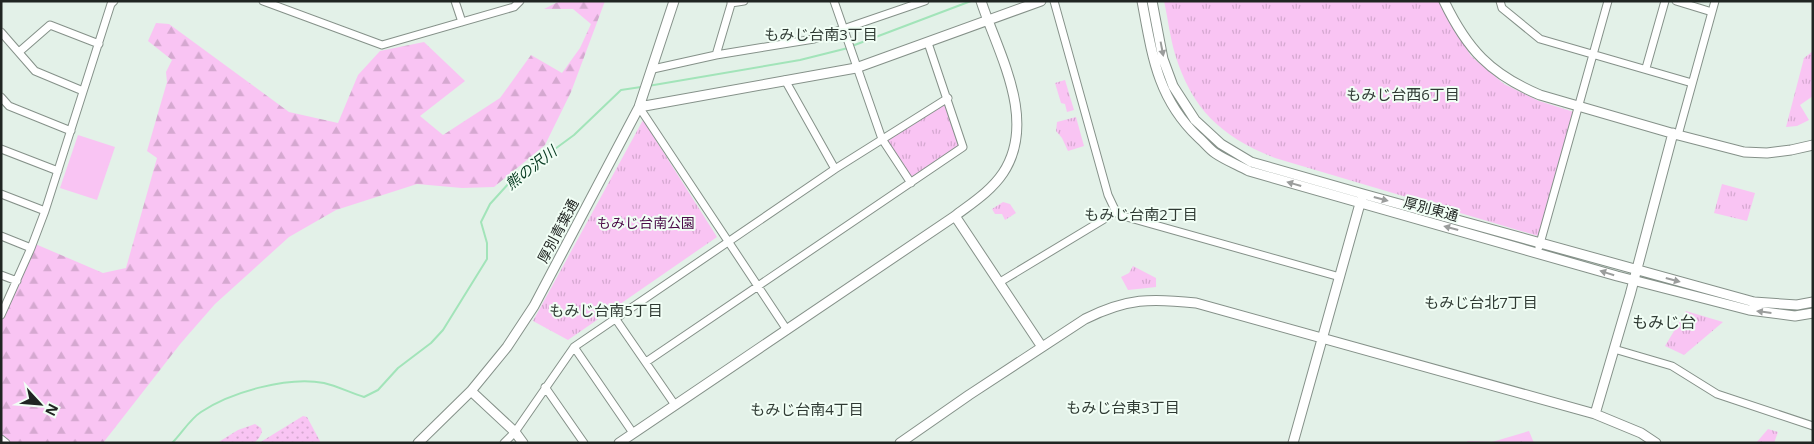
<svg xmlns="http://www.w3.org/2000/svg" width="1814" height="444" font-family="'Open Sans','Noto Sans JP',sans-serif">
	<defs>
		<pattern id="grass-dots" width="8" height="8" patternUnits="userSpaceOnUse" patternTransform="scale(1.25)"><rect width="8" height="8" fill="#f9c4f3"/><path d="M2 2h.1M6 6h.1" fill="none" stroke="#d5a8d0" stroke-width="1.8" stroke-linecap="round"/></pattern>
		<pattern id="forest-firs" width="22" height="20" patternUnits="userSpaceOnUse" patternTransform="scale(1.25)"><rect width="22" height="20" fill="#f9c4f3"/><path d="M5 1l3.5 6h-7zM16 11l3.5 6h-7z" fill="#d5a8d0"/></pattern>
		<pattern id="park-tufts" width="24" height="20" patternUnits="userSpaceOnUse" patternTransform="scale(1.25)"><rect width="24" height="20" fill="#f9c4f3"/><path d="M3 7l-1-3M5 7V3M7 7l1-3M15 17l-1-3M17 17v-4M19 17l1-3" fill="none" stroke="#d5a8d0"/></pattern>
	</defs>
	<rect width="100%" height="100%" fill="#e3f1e8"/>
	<path fill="url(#grass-dots)" d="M303,416l4,1 14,26h-62z
		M255,424l6,4 1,4 -3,6 -5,5h-37l21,-13z"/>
	<path fill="url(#forest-firs)" d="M560,1h45l-34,91 -26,53 -51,42 -32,1 -45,-4 -81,26 -47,27 -74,67 -34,39 -78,100h-102v-125l32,-75 70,30 23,-5 31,-110 -10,-7 20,-69 -1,-10 6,-12 -24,-19 8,-18 13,1 120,88 49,11 20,-48 22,-24 44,-9 41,39 -45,35 23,19 57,-37 31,-43 31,18 18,-25 11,-24 -18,-15h-29z"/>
	<path fill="url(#park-tufts)" d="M1164,1h275l32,55 33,28 35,17 35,11 -36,124 -263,-78c-53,-21 -83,-48 -100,-104 -5,-17 -7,-35 -11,-53z
		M1813,51v45l-13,9 9,15 -12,6 -11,1 18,-69z
		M1065,80l9,30 -7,2 -2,-8 -4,-1 -6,-20z
		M948,98l15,49 -52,36 -29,-44z
		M1076,117l8,29 -16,5 -6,-13 -6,-7 1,-9z
		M643,120l74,117 -149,103 -35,-19z
		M1722,184l33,9 -8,28 -33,-8z
		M1003,202l7,2 6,9 -11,7 -3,-6h-7l-3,-5z
		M1133,266l23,12v9l-28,3 -7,-13 8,-4z
		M1686,311l37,11 -39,33 -19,-9z
		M1768,429l10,3 -4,11h-18z
		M1529,431l5,12h-66l-1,-2 25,1z"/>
	<path fill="#f9c4f3" d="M78,135l37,12 -18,53 -37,-12z"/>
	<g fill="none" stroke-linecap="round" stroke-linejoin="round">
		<path stroke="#a2e4b9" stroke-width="2" d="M852,46l119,-45
			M648,86l152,-26 48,-12
			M172,443c10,-10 18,-24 29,-31 30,-20 87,-36 123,-29 13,3 27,10 40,14l14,-7 20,-22 33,-25 12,-13 44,-71v-16l-6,-21 9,-18 20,-22 64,-47 47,-45 20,-3"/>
		<g stroke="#859189" stroke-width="9">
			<path id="minor" d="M263,1l119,44 132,-38 6,-6
				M455,1l7,21
				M834,1l48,138 29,44
				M1054,1l54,194 8,17 7,4 217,61
				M1500,1l2,7 38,31 152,44
				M1676,1l36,11
				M731,3l13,-2
				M1,32l34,39 48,20
				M19,52l31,-27 49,19
				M716,55l16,-54
				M1646,68l19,-67
				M653,69l63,-14 98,-16 111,-38
				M785,80l50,89
				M1,97l8,9 62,25
				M639,107l148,223
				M1678,135l37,-134
				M1,149l57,22
				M1,194l44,17
				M1,236l30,12
				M1539,247l69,-246
				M1,275l16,6
				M1000,282l116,-70
				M1,315l30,-67 14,-37 66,-207 3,-3
				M615,318l60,87
				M574,347l59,86
				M1614,349l58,17 45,28 96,32
				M646,362l317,-215 -35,-104
				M545,387l39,56
				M1,439l5,4
				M504,443l11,-11 59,-85 261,-178 113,-71"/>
		</g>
		<g stroke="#859189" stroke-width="11">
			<path id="tertiary" d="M1142,1c10,53 15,97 56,136 6,5 11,12 17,16 10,7 23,12 34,18l368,105 132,34 46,6 18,-3
				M1152,1l11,58 10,27 22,34 26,24 30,18 112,32 391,108 43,3 16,-3
				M1444,1c23,48 46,73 96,94l138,40 66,17 23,1 24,-3 22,-5
				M639,107l217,-39 185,-67
				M955,216l87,131
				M471,391l44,41 8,11
				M1595,414l35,-119 43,-162
				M418,443l53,-52 36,-44 27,-41 105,-199 35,-106
				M619,443l336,-227c17,-13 36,-25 48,-43 35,-53 -5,-120 -22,-172
				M900,443l69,-48 116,-76c42,-21 66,-21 111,-16l399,111 46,19 15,10
				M1293,443l68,-243"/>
		</g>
		<use href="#minor" stroke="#fff" stroke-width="7"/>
		<use href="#tertiary" stroke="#fff" stroke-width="9"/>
	</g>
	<defs><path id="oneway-solid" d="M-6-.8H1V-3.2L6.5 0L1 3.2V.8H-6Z" transform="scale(1.25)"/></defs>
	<g fill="#9b9d9c">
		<use href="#oneway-solid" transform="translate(1162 49) rotate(79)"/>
		<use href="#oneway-solid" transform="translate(1294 184) rotate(-164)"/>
		<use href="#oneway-solid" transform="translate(1381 199) rotate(15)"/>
		<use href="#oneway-solid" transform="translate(1451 228) rotate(-165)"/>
		<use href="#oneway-solid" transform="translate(1607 273) rotate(-163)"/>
		<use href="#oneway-solid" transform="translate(1673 280) rotate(15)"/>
		<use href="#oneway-solid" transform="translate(1764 312) rotate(-173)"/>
	</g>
	<g text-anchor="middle" stroke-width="4" stroke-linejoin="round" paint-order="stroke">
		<g font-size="14" fill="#202522" stroke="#f1fef5">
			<text transform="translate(1431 209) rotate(15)" y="5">厚別東通</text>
			<text transform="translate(558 231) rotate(-62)" y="5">厚別青葉通</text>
		</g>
		<g font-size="14" fill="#4a0a47" stroke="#f1fef5">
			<text x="646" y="228">もみじ台南公園</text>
		</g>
		<g font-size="15" fill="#2f3a33" stroke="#f1fef5">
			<text x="821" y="40">もみじ台南3丁目</text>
			<text x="1403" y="100">もみじ台西6丁目</text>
			<text x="1141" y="220">もみじ台南2丁目</text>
			<text x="1481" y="308">もみじ台北7丁目</text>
			<text x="606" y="316">もみじ台南5丁目</text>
			<text x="1123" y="413">もみじ台東3丁目</text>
			<text x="807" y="415">もみじ台南4丁目</text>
		</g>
		<g font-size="15" font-style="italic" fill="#063b21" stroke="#f1fef5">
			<text transform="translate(531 168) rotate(-38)" y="5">熊の沢川</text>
		</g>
		<g font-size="16" fill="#2f3a33" stroke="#f1fef5">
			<text x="1664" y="328">もみじ台</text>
		</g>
	</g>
	<rect width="1814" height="444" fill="none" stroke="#202522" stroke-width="5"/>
	<g transform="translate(40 404) rotate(116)" stroke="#f1fef5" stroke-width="4" paint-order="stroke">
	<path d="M0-4L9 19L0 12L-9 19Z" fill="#202522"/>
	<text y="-8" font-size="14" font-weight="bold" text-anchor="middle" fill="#202522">N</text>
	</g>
</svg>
